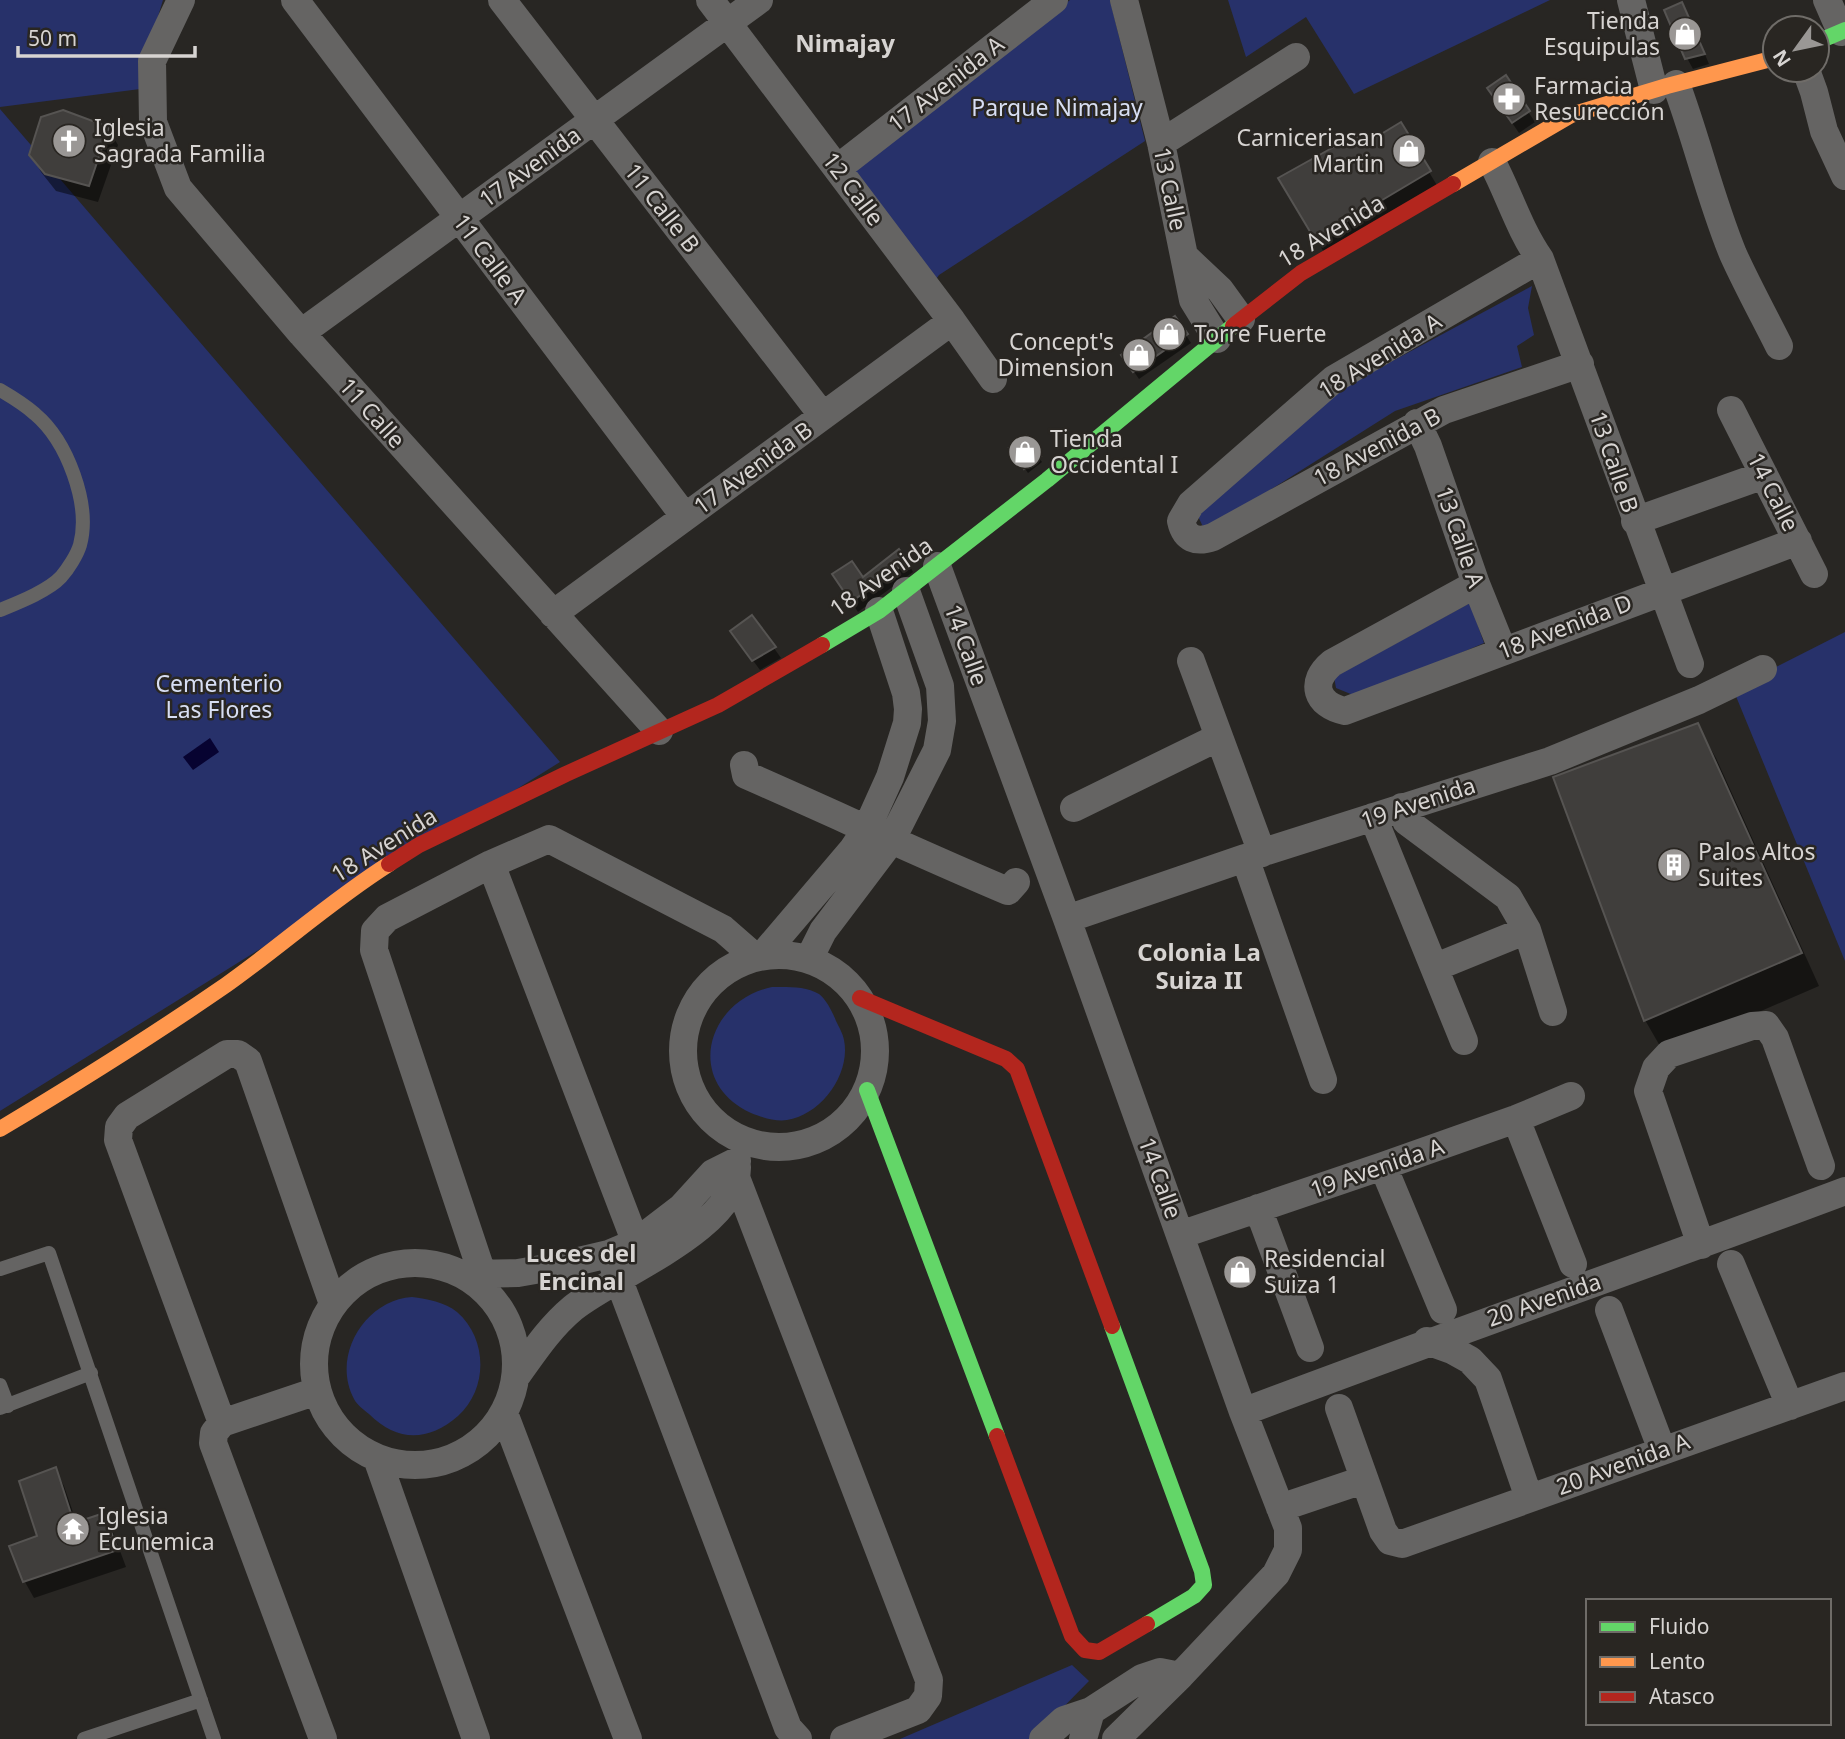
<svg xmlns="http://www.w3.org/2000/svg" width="1845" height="1739" font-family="'Noto Sans',sans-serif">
	<rect width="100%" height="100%" fill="#282623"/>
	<path fill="#27316a" d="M0,0h163l-17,56 2,32 -148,19z
		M1070,0h40l35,141 -206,134 -5,7 -81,-110z
		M1228,0h322l-196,94 -48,-77 -60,40z
		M0,109l560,653 -560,349z
		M1532,286l-4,22 6,27 -17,11 5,21 -127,44 -190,120 -10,-21 151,-124z
		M1470,603l14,40 -126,54 -22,-9 -2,-11z
		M1845,632v329l-112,-272z
		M772,987c15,0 34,-1 47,7 7,5 14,19 17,27 3,6 7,13 8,19 7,34 -23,75 -57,80 -11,2 -26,-3 -36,-7 -67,-31 -45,-112 21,-126z
		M412,1297c15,2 33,5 45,15 31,27 31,77 1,104 -30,26 -61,26 -89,-2 -5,-4 -12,-9 -15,-15 -23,-43 11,-99 58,-102z
		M1072,1665l17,16 -57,58h-132z"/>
	<path fill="#070331" d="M210,738l9,14 -26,18 -10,-13z"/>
	<path fill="#0007" d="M1682,4l6,10 21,50 -16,5 -6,-11z
		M1505,78l30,44 -16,11 -23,-34z
		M108,128l10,17 -20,57 -42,-11 -15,-19 -10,-17z
		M1362,147l67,25 12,20 -113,67 -48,-80z
		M1175,318l16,25 -52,36 -11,-16z
		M1025,438l17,24 -14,11 -14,-20z
		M907,561l6,11 -55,40 -18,-27 23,-6z
		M752,617l29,41 -21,12 -28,-38z
		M1697,725l19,33 103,228 -155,67 -19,-33 -89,-242z
		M55,1469l9,17 13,38 26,-9 10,17 13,35 -92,31 -9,-16 -13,-35 28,-10z"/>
	<path fill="#403e3c" stroke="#565452" stroke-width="2" d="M1682,2l23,52 -20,5 -21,-49z
		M1506,75l24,36 -18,12 -25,-35z
		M63,110l46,17 -20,59 -44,-12 -16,-19 12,-38z
		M1401,122l30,49 -116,69 -37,-62 79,-44 6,11z
		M1175,316l13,18 -55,38 -12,-17z
		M1026,436l15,20 -17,13 -15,-21z
		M899,549l9,12 -57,41 -19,-28 20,-13 11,16z
		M752,615l24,32 -24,14 -22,-30z
		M1698,723l104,230 -158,68 -91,-244z
		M56,1467l18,56 30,-10 14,37 -95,32 -14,-36 28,-10 -18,-55z"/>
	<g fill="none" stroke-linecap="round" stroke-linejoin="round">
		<path stroke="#656463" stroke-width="14" d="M0,390c12,7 25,15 35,24 32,27 56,90 45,131 -3,10 -12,24 -19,32 -13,14 -44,26 -61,33
			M0,1269l49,-16 165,486
			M0,1385l8,21
			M0,1408l91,-35
			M84,1739l117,-39"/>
		<path stroke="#656463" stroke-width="28" d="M181,0l-29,61 1,61 25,66 123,145 358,398
			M295,0l390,517
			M502,0l321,416
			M710,0l242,321 41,58
			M1124,0l37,143 32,157 24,39
			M1631,0l23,90
			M1827,0l14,32
			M1806,70l8,22 10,39 21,45
			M1676,84c21,56 34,114 57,170 14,31 31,62 46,92
			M1161,143l135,-86
			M1492,162c17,32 27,67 48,97l150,405
			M838,168l216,-168
			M1184,256l36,34 21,29
			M1540,259l-206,120 -143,125 -10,17c4,18 15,22 32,16l231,-127 136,-46
			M301,333l458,-333
			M1731,410l83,164
			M1417,423l11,23 48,138 27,67
			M1635,521l129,-46
			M937,566l130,353 176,493 45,116v22l-12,24 -96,102 -64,63
			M1476,584l-144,79c-23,19 -16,42 13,48l453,-170
			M553,614l399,-293
			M1191,661l71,192
			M744,765l2,10c87,38 174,79 262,116l8,-9
			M1402,807l4,14 102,76 19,33 26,82
			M1074,808l145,-71
			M1373,817l91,224
			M1245,858l78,222
			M491,864l153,400
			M1067,919l178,-61 305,-97 149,-61 64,-31
			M683 1051a96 96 0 1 1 192 0a96 96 0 1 1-192 0Z
			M762,956l91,-107 14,-21 23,-51 17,-54 1,-14 -2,-16 -27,-82
			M809,959l14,-28 68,-90 46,-91 5,-29 -2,-35 -34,-95
			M1436,967l91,-37
			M1516,1119l57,145
			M1383,1166l60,144
			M737,1180l192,500 -1,16 -10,14 -74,29
			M1258,1208l52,140
			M1180,1235l203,-69 133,-47 55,-23
			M1701,1245l-53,-154 8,-23 13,-14 83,-28 14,-1 9,13 46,128
			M609,1254l179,474 10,11
			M314 1364a101 101 0 1 1 202 0a101 101 0 1 1-202 0Z
			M1731,1264l59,142
			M482,1273l-108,-323 1,-19 12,-13 104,-54 58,-25 174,90 32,28
			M466,1274l52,-1 40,-7 51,-12 26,-11 47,-36 31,-34 24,-12
			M1609,1310l53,140
			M1427,1341l25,9 18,10 18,19 41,119
			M515,1378c18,-25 34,-50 58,-70 42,-34 165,-80 164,-141
			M317,1391l-95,32 -8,10 -1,10 110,296
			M1339,1408l44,123 7,10 12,3 443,-158
			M1243,1412c200,-76 402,-146 602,-221
			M504,1413l124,326
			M222,1423l-104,-283 1,-13 8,-11 100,-62h11l10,7 85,243
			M377,1458l99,281
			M1280,1508l83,-28
			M1043,1739l21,-19 27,-9 51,-33 18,-6 20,4
			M1083,1739l8,-28"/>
		<path stroke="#63d668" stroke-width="16" d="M1817,42l28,-12
			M822,645l57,-34 168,-131 186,-154
			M867,1090l130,346
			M1112,1326l90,245 2,14 -10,11 -47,28"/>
		<path stroke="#ff974d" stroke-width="16" d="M1453,184l118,-69 96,-29 108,-28
			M0,1129c77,-46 152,-93 226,-144 55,-39 106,-85 163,-121"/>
		<path stroke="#b3261e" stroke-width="16" d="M1233,326l68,-53 152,-89
			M389,864l30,-19 147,-71 152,-69 104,-60
			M860,998l146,61 11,10 95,257
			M997,1436l75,200 13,14 14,2 48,-28"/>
	</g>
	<defs>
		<g id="shop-disc" transform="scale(1.75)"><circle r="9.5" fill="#9a9795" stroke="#292622"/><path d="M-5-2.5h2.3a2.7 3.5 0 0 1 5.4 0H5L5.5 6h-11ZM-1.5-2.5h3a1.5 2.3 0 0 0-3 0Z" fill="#fff"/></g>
		<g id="pharmacy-disc" transform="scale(1.75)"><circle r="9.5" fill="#9a9795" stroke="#292622"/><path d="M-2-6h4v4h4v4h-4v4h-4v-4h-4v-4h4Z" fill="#fff"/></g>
		<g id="church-disc" transform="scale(1.75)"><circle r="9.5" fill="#9a9795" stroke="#292622"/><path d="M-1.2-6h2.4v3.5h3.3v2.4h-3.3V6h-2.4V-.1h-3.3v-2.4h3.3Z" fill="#fff"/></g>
		<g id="building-disc" transform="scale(1.75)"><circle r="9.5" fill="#9a9795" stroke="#292622"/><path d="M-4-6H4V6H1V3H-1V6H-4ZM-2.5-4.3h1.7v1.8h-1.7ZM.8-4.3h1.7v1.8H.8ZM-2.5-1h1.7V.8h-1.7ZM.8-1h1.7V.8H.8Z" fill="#fff"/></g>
		<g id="temple-disc" transform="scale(1.75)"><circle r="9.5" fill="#9a9795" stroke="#292622"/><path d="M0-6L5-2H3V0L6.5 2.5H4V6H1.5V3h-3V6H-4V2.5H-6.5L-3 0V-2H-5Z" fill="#fff"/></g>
	</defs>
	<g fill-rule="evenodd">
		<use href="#shop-disc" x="1685" y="34"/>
		<use href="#pharmacy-disc" x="1509" y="99"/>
		<use href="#church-disc" x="69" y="141"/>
		<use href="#shop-disc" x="1409" y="151"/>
		<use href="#shop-disc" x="1169" y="334"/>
		<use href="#shop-disc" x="1139" y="355"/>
		<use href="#shop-disc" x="1025" y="452"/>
		<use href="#building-disc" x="1674" y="865"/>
		<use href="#shop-disc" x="1240" y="1272"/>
		<use href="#temple-disc" x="73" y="1529"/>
	</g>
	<g text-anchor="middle" stroke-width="5" stroke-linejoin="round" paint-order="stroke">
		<g font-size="23" fill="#d7d4d2" stroke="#292622" text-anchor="start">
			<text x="1660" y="29" text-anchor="end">Tienda<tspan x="1660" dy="26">Esquipulas</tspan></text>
			<text x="1534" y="94">Farmacia<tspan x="1534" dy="26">Resurección</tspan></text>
			<text x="94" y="136">Iglesia<tspan x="94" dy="26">Sagrada Familia</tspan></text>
			<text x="1384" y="146" text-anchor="end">Carniceriasan<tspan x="1384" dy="26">Martin</tspan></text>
			<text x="1194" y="342">Torre Fuerte</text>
			<text x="1114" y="350" text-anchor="end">Concept's<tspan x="1114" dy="26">Dimension</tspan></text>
			<text x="1050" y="447">Tienda<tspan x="1050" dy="26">Occidental I</tspan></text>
			<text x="1698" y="860">Palos Altos<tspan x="1698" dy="26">Suites</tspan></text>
			<text x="1264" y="1267">Residencial<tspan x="1264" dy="26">Suiza 1</tspan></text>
			<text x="98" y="1524">Iglesia<tspan x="98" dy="26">Ecunemica</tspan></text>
		</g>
		<g font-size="23" fill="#d7d4d2" stroke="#292622">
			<text transform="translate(946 84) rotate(-38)" y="8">17 Avenida A</text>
			<text transform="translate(530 167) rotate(-36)" y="8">17 Avenida</text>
			<text transform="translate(853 189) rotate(53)" y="8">12 Calle</text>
			<text transform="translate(1170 189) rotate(78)" y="8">13 Calle</text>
			<text transform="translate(662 208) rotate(52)" y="8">11 Calle B</text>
			<text transform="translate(1331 231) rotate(-31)" y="8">18 Avenida</text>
			<text transform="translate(490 259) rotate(53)" y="8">11 Calle A</text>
			<text transform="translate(1380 356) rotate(-32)" y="8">18 Avenida A</text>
			<text transform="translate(372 413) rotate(48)" y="8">11 Calle</text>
			<text transform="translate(1377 447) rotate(-28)" y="8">18 Avenida B</text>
			<text transform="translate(1614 462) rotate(71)" y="8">13 Calle B</text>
			<text transform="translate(753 468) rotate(-36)" y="8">17 Avenida B</text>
			<text transform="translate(1773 492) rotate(63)" y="8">14 Calle</text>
			<text transform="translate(1460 537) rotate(71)" y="8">13 Calle A</text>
			<text transform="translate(881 577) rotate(-35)" y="8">18 Avenida</text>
			<text transform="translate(1565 627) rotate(-21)" y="8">18 Avenida D</text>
			<text transform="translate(966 645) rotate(70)" y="8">14 Calle</text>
			<text transform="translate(1418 803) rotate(-18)" y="8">19 Avenida</text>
			<text transform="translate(384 845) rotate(-32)" y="8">18 Avenida</text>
			<text transform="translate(1377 1168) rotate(-19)" y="8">19 Avenida A</text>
			<text transform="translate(1160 1178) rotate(70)" y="8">14 Calle</text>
			<text transform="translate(1544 1300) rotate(-19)" y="8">20 Avenida</text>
			<text transform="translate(1623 1464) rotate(-20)" y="8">20 Avenida A</text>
		</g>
		<g font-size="23" fill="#d7def3" stroke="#292622">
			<text x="1057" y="116">Parque Nimajay</text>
			<text x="219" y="692">Cementerio<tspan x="219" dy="26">Las Flores</tspan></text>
		</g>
		<g font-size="24" font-weight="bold" fill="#d7d4d2" stroke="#292622">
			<text x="845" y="52">Nimajay</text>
			<text x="1199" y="961">Colonia La<tspan x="1199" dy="28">Suiza II</tspan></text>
			<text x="581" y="1262">Luces del<tspan x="581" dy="28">Encinal</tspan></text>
		</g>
	</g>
	<rect x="1586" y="1599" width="245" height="126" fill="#292622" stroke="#6f6c68" stroke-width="2"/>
	<rect x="1600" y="1622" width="35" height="10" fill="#63d668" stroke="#6f6c68" stroke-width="2"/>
	<text x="1649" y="1634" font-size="21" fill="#d7d4d2">Fluido</text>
	<rect x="1600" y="1657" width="35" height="10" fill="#ff974d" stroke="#6f6c68" stroke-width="2"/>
	<text x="1649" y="1669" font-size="21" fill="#d7d4d2">Lento</text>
	<rect x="1600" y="1692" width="35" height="10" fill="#b3261e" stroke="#6f6c68" stroke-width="2"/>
	<text x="1649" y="1704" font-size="21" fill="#d7d4d2">Atasco</text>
	<g transform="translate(1796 49) rotate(237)"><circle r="33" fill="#292622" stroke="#6f6c68" stroke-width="2"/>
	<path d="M0-5L12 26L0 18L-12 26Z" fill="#9a9795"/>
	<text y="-10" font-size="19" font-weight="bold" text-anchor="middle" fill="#d7d4d2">N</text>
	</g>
	<path d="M18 46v10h177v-10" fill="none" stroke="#d7d4d2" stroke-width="3.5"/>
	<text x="28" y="46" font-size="21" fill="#d7d4d2" stroke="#292622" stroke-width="5" paint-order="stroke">50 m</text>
</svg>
